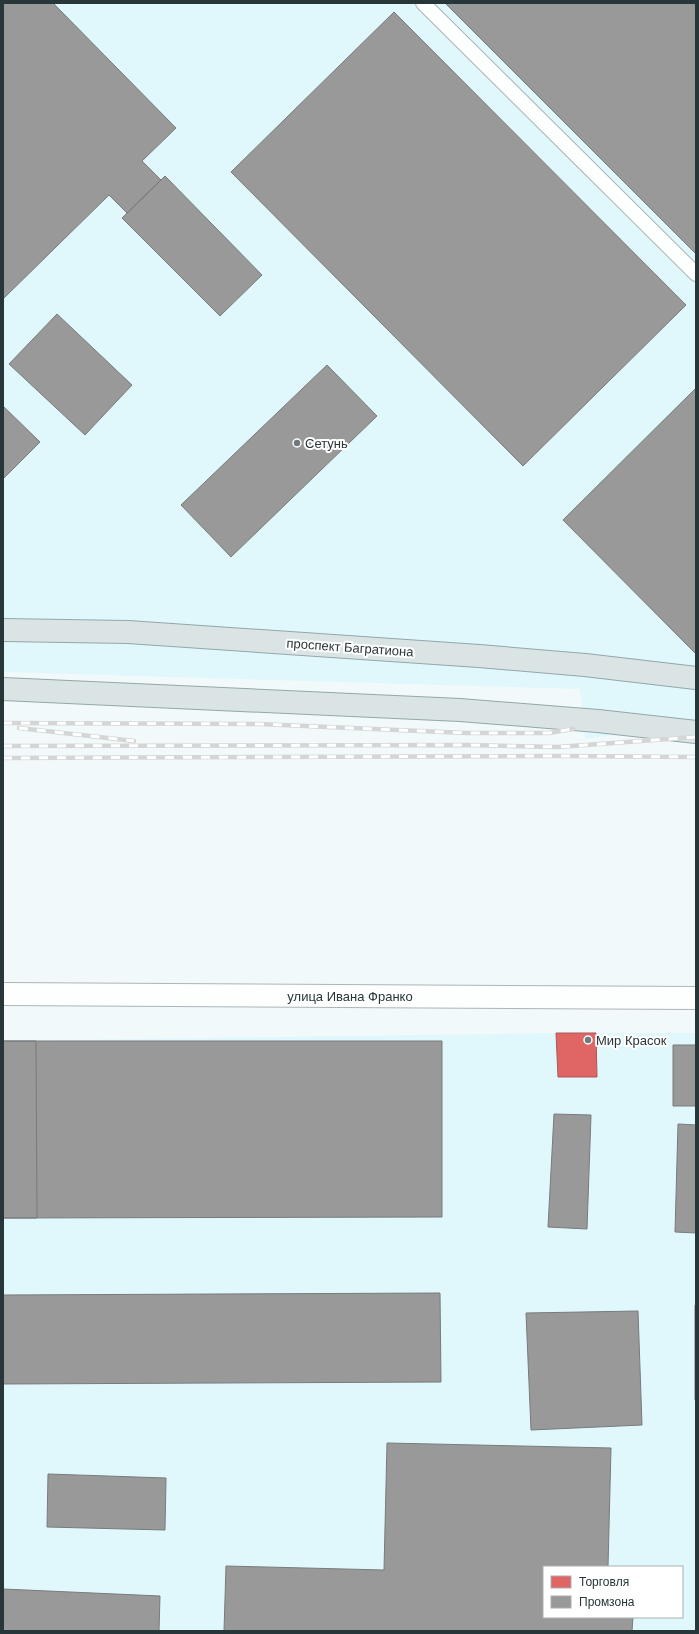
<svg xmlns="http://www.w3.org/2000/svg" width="699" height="1634" font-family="Arial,sans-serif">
	<rect width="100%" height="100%" fill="#f2f9fb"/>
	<path fill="#e0f8fc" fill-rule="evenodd" d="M3,3h693v720l-111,16 -5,-50 -577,-17z
		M556,1033h140v598h-693v-590zM544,1567h138v50h-138z"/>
	<path fill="#e06666" stroke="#a85858" d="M556,1033h40l1,44h-39z"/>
	<path fill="#999" stroke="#777b7c" d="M3,3h50l123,125 -34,33 19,19 -34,33 -18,-18 -106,104z
		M445,3h251v251z
		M394,12l292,293 -163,161 -292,-294z
		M165,176l97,99 -42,41 -98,-98z
		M57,314l75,71 -47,50 -76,-71z
		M327,365l50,51 -146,141 -50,-52z
		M696,388v266l-133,-134z
		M3,406l37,36 -37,37z
		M3,1041h439v176l-439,1z
		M3,1041h33l1,177h-34z
		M673,1045h23v61h-23z
		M554,1114l37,1 -4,114 -39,-2z
		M678,1124l18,1v108l-21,-1z
		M440,1293l1,89 -438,2v-89z
		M695,1305h1v95h-1z
		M638,1311l4,114 -111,5 -5,-117z
		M387,1443l224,5 -3,119h-64v50h89l-1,14h-408l2,-65 158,4z
		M48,1474l118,4 -1,52 -118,-3z
		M3,1589l157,7 -1,35h-156z"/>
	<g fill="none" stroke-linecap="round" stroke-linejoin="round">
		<g stroke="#acb5b7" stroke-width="16">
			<path id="lane" d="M423,3l273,271"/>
		</g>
		<g stroke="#acb5b7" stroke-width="24">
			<path id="street" d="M3,994l693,4"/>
		</g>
		<g stroke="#94a6a9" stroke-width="24">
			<path id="primary" d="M3,630l125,2 351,24 106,9 111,13
				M3,689l457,21 138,11 98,11"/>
		</g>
		<use href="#lane" stroke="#fdfefe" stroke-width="14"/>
		<use href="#street" stroke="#fdfefe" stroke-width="22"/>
		<use href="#primary" stroke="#dae4e5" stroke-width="22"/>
		<g stroke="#d3d5d6" stroke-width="4.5">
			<path id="rail" d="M3,723l256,1 207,9h83l24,-4
				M19,728l115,13
				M3,746l464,-1 91,2 138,-10
				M3,758l556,-2 137,1"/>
		</g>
		<use href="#rail" stroke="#fff" stroke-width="3" stroke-dasharray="9" stroke-linecap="butt"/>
	</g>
	<g fill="#6e7a7c" stroke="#fff" stroke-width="1.5">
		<circle cx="297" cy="443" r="4"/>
		<circle cx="588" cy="1040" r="4"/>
	</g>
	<g text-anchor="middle" stroke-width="4" stroke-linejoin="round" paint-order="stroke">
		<g font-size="13" fill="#273638" stroke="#fff" text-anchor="start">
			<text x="305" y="448">Сетунь</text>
			<text x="596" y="1045">Мир Красок</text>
		</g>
		<g font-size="13" fill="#273638" stroke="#fff">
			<text transform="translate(350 647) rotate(4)" y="5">проспект Багратиона</text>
			<text x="350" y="1001">улица Ивана Франко</text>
		</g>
	</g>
	<rect width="699" height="1634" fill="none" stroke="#273638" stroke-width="8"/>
	<rect x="543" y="1566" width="140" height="52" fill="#ffffff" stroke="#a9afaf"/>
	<rect x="551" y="1576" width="20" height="12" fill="#e06666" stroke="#a9afaf"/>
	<text x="579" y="1586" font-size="12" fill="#273638">Торговля</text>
	<rect x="551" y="1596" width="20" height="12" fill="#999999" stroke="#a9afaf"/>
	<text x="579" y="1606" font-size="12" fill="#273638">Промзона</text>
</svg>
